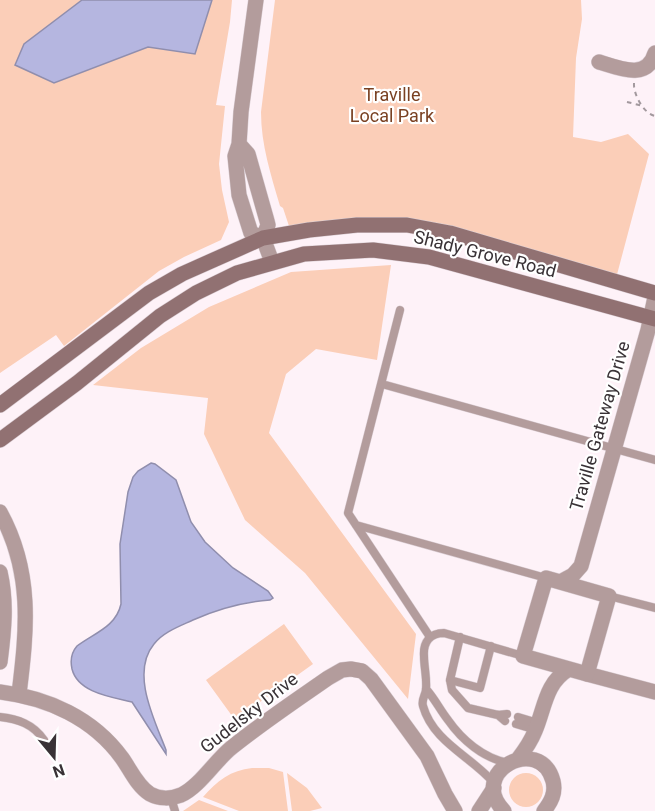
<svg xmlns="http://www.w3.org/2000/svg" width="655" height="811" font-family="Roboto,sans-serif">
	<rect width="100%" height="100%" fill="#fef2f8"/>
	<path fill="#fbceb8" d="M0,0h82l-58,44 30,39 94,-36 47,7 17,-54h20l-2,22 -14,83 9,1 -6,58 3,26 7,32 -8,18 -37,17 -25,14 -95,75 -8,-11 -56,38z
		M275,0h306l1,19 -6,39 -3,79 28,5 27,-8 21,20 -34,128 -208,-57 -116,7 -8,-24 -3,-2c-9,-31 -19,-61 -19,-94z
		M391,265l-14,95 -61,-11 -30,25 -17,59 147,201 -8,65 -103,-126 -60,-53 -41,-86 4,-36 -115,-13 48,-37 68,-41 82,-35z
		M284,624l29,40 -78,56 -29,-40z
		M252,768h17l14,4 5,39h-49l-36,-14c14,-16 28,-27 49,-29z
		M287,773l20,15 15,20 -12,3h-18z
		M509 790a17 17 0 1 1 34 0a17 17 0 1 1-34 0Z
		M199,800l29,11h-45z"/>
	<path fill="#b5b6e0" stroke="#908ead" stroke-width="1.5" d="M82,0h130l-17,54 -47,-7 -94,36 -39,-18 9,-21z
		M151,463l4,1 21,16 15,42 14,20 28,26 35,23 5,7 -3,2c-27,2 -52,9 -77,20 -13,6 -30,12 -39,24 -24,29 1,77 12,106v4l-34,-52c-20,-5 -54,-9 -60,-33 -2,-9 -1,-16 5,-23 17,-13 39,-19 44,-42l-1,-60 8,-52 5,-15 5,-6z"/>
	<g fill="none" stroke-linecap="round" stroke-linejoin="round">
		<g stroke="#dbcfd5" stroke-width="9">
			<path id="service" d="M400,310l-52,203 82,124
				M382,384l273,76
				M356,525l190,53
				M609,596l46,12
				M460,637l-10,43 30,8 11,-42
				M450,680l2,10 16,18 30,7 9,-1
				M426,689c9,10 14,21 22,31 14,20 35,38 60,43
				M498,715l7,6
				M0,717c18,2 33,7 44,23
				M518,717l20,6
				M516,724l20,6
				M494,783c-22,-26 -61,-41 -71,-77 -2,-7 3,-11 3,-17 1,-11 -2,-22 -2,-33 -1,-14 6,-23 20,-23l79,23
				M171,798l4,13"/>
		</g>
		<g stroke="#dbcfd5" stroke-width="16">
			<path id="minor" d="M256,0l-15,112 -2,32 -4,12 4,39 12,38 12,5
				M599,62c20,6 48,19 56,-9
				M239,144l9,10 19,67 1,4 -5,13 9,24
				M0,512c33,60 27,117 19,182
				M0,572c7,30 4,59 0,90
				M587,674l68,18
				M0,692c48,6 93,26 122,66 8,11 15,28 28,36 9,5 21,5 31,1 18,-8 34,-34 50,-47 31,-25 64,-47 97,-70l14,-8 9,-1 11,2 9,8 56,77 18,38 10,17
				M479,811l15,-23"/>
		</g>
		<g stroke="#dbcfd5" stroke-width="16">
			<path id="tertiary" d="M546,578l63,18 -22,78 -64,-18z
				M560,582l13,-7 8,-9 67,-236 7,-33
				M518,759c7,-9 13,-18 17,-28 10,-23 10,-48 34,-62
				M504,811c-38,-39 36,-78 49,-30 3,12 -2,21 -9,30"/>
		</g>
		<g stroke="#dbcfd5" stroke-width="16">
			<path id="secondary" d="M0,405l149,-112 33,-19 81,-36 46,-8 48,-5h50l43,8 205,60
				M0,440l77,-57 83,-67 36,-23 41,-20 67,-19 69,-4 56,7 226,62"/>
		</g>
		<path stroke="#a3999e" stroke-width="2" stroke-dasharray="4.5 4.5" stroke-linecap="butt" d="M634,83c-1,11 10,31 21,33
			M627,102l16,4"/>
		<use href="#service" stroke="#b39c9c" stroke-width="8"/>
		<use href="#minor" stroke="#b39c9c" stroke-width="15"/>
		<use href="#tertiary" stroke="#b39c9c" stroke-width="15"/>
		<use href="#secondary" stroke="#917172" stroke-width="15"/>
	</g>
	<g text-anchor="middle" stroke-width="4.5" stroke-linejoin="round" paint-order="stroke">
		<g font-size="18" fill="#7a4122" stroke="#fff">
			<text x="392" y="101">Traville<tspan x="392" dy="21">Local Park</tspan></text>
		</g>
		<g font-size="18" fill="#393236" stroke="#fff">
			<text transform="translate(485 254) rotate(14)" y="6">Shady Grove Road</text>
			<text transform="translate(600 426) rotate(-74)" y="6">Traville Gateway Drive</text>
			<text transform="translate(249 713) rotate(-38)" y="6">Gudelsky Drive</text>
		</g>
	</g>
	<g transform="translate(54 757) rotate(161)" stroke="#ffffff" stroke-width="4.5" paint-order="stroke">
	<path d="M0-4.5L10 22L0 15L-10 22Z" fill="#393236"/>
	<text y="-9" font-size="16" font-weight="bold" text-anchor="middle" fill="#393236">N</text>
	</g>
</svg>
